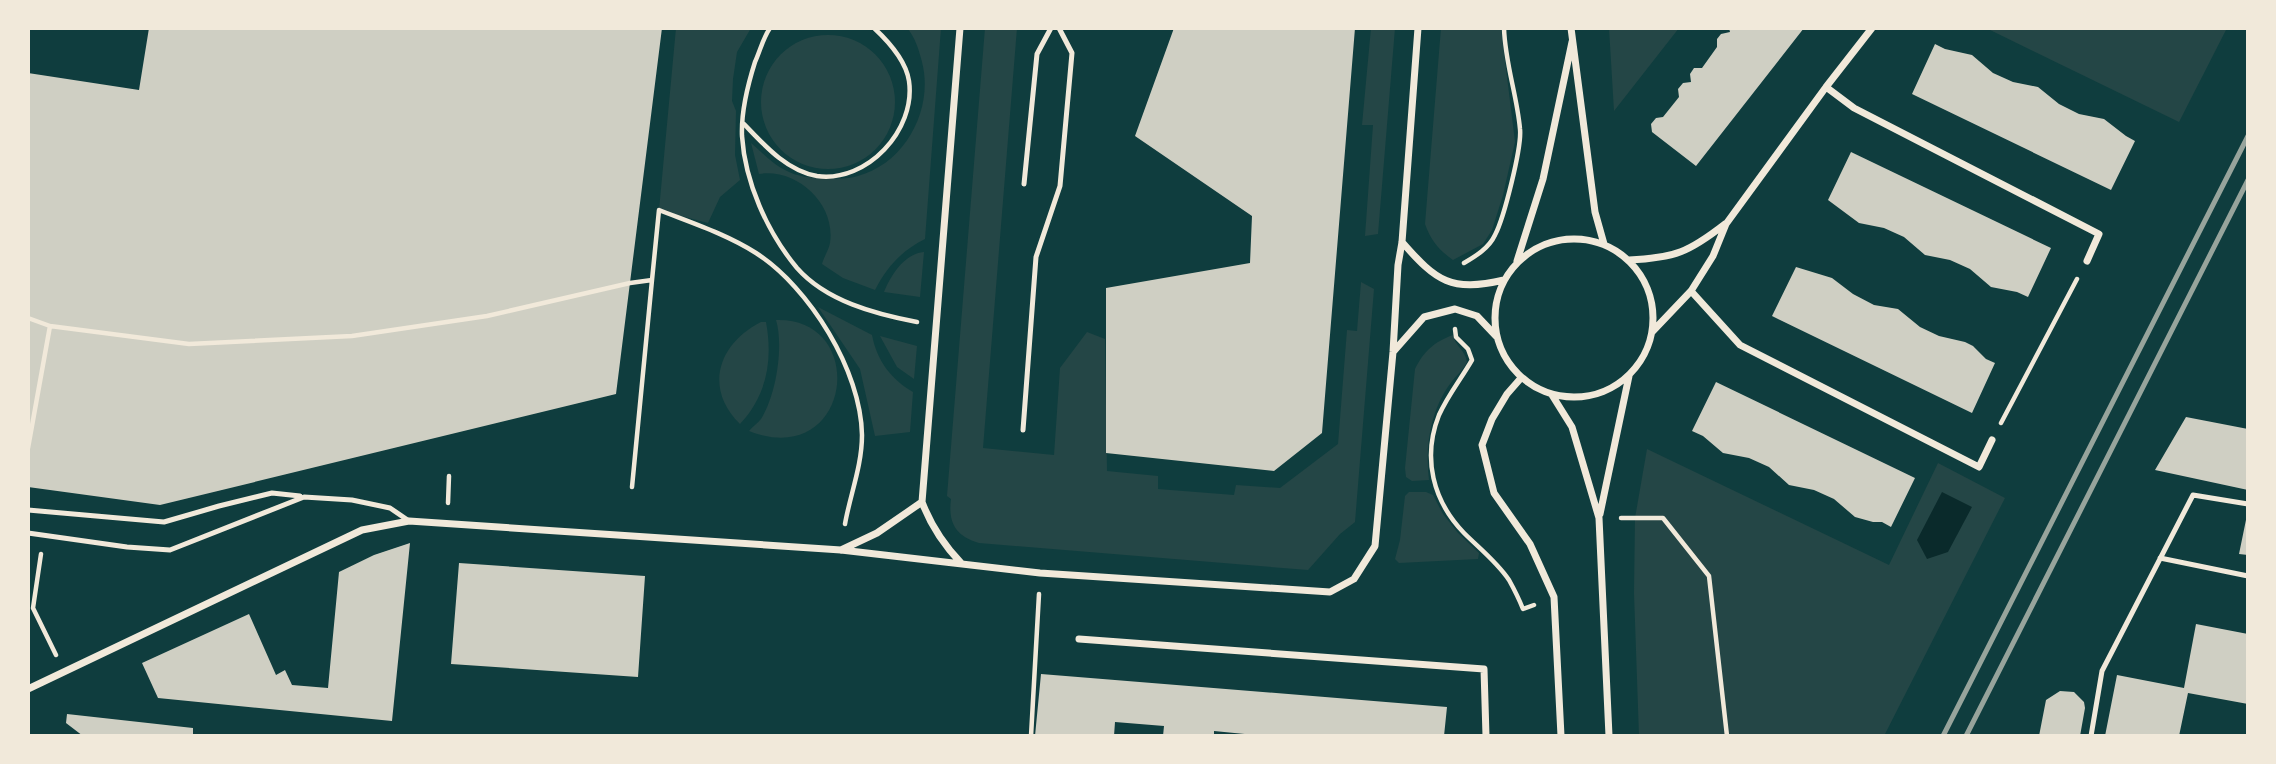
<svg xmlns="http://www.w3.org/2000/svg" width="2276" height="764" font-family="'IBM Plex Sans',sans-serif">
	<rect width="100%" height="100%" fill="#0f3d3e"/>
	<path fill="#244646" d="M676,28h75l-14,24 -4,27 -1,22 4,10 -1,44 5,25 -20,17 -12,26 -49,-13z
		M907,28h34l-16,211c-24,12 -38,28 -50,51l-32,-12 -21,-14c2,-7 7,-15 8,-21 6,-39 -33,-75 -71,-69l-8,-31c11,9 21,21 34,27 12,7 27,8 41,8 11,1 22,1 32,-2 48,-13 76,-68 64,-114 -3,-12 -7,-25 -15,-34z
		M985,28h32l-34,420 71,7 6,-87 27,-36 18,7 2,132 51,5v13l76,6 2,-10 44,3 58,-44 9,-114 10,1 4,-49 13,7 -19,233 -15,12 -32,36 -329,-27c-24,-7 -31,-21 -28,-44l-4,-3z
		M1371,28h24l-17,206 -13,2 8,-111h-11z
		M1441,28h60l14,114 -12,53 -11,35 -9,14 -30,16c-14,-10 -22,-19 -28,-36z
		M1609,28h70l-65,83z
		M1986,28h241l-48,94z
		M761 102a67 67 0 1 1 134 0a67 67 0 1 1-134 0Z
		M924,252l-4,45 -36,-5c7,-17 20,-38 40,-40z
		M818,307l54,28c5,26 19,44 41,57l-3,40 -35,4 -15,-67z
		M776,320c94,-3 76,151 -27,111 3,-4 9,-8 12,-12 15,-23 23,-73 15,-99z
		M761,322h5c7,38 1,73 -26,102 -37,-36 -21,-81 21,-102z
		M1453,335c2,11 12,15 14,27 -4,9 -12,14 -17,22 -20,27 -25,64 -21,96l-17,1 -6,-4 -1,-9 10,-99c9,-18 19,-27 38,-34z
		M880,336l37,10 -3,33 -17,-12z
		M1647,449l242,116 49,-102 67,35 -121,238h-245l-5,-143 1,-75z
		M1409,492h17l7,3 10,19 15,19 21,20 -1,6 -79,4 -4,-4 5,-19 5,-44z"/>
	<path fill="#0a2a2b" d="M1942,492l30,15 -24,45 -21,7 -10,-19z"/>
	<path fill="#cfcfc3" d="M149,28h513l-46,366 -456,111 -132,-18v-414l111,17z
		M1174,28h181l-33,405 -48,38 -168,-18v-165l144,-25 2,-47 -117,-80z
		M1729,28h75l-108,138 -44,-34 -1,-8 5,-6 7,-1 16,-20 -1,-8 5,-6 8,-1 -1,-8 4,-6h8l15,-21v-8l4,-5 9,-2z
		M1935,44l10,5 27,6 21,18 20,9 25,5 21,17 20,10 25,5 22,17 9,5 -24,49 -199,-96z
		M1851,152l200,96 -23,49 -11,-5 -26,-5 -21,-18 -20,-9 -25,-5 -21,-18 -20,-9 -25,-5 -31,-23z
		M1796,267l36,11 21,16 21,11 24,4 22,18 19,9 26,6 8,4 13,13 9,4 -23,50 -200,-97z
		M1716,382l199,96 -24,49 -9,-5h-9l-18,-5 -21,-18 -20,-9 -25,-5 -20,-18 -20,-9 -26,-5 -20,-17 -11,-5z
		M2186,417l62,12v61l-93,-20z
		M2247,515l1,1v39l-9,-1z
		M410,543l-18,178 -234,-23 -16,-35 107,-49 27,61 9,-5 7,15 36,3 11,-116 35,-17z
		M459,563l186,13 -7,101 -187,-13z
		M2196,624l52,10v70l-60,-11 -9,43h-74l12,-61 67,13z
		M1041,674l406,33 -3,29h-179l-51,-5v5h-51l1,-10 -49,-4 -1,14h-79z
		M2060,691l14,1 10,10 1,6 -5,28h-41l7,-36z
		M67,714l126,14v8h-110l-17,-13z"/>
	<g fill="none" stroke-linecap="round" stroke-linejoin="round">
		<path stroke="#f1e9da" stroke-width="4.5" d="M770,28c-7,10 -10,23 -15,34 -7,22 -14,50 -13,74 3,46 25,96 55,132 29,33 78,46 120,54
			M744,124c20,21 43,47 73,52 50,7 99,-46 92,-95 -3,-20 -21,-40 -35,-53
			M1464,263c12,-7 25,-15 31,-28 9,-17 27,-88 25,-106 -3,-34 -15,-66 -16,-101
			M652,280l7,-70c33,13 67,24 97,43 54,35 105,118 106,182 0,31 -12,60 -17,89
			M28,318l22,8 139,18 163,-8 135,-20 143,-33 22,-3 -20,207
			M1455,329l1,8 12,12 4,11c-11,19 -24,35 -33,55 -17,43 -6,86 25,118 15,15 33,29 45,47 5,9 10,19 14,29l11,-4
			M2001,423l76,-144
			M28,448l22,-122
			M448,503l1,-27
			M1621,518h42l46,58 18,160
			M41,554l-8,54 23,47
			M1031,736l8,-142"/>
		<path stroke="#f1e9da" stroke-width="5" d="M1024,184l13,-130 14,-26
			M1023,430l13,-173 24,-71 12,-133 -13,-25
			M28,510l136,12 55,-16 53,-13 28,3
			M28,533l99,14 43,3 134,-53 48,3 38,8 19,13
			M2160,558l88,18
			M2091,736l11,-65 91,-176 55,9"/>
		<path stroke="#f1e9da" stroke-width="7" d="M960,28l-38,474c9,24 21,42 39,61
			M1571,28l24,184 9,32
			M1826,87l28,21 245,126 -12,27
			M1495 318a79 79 0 1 1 158 0a79 79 0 1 1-158 0Z
			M1402,242c35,40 49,50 102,38
			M1629,260c46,-2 60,-8 96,-36
			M1517,261l26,-82 29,-137
			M1691,291l49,54 239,122 13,-27
			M1652,332l39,-41 22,-35 13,-32 100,-137 46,-59
			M1394,351l30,-34 31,-8 22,7 19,20
			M1521,378l-14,16 -15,25 -10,26 12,48 36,51 24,53 7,139
			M1552,395l20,32 27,91 10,218
			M1600,514l29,-138
			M841,550l36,-17 45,-31
			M1079,639l405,30 2,67
			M28,689l334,-159 47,-9 432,29 199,23 290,19 24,-13 21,-33 18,-194 5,-87 4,-23 16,-214"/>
		<path stroke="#97a49c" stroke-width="5" d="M1943,736l305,-600
			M1966,736l282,-556"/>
	</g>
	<rect width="2276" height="764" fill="none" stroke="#f1e9da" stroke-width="60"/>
</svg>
